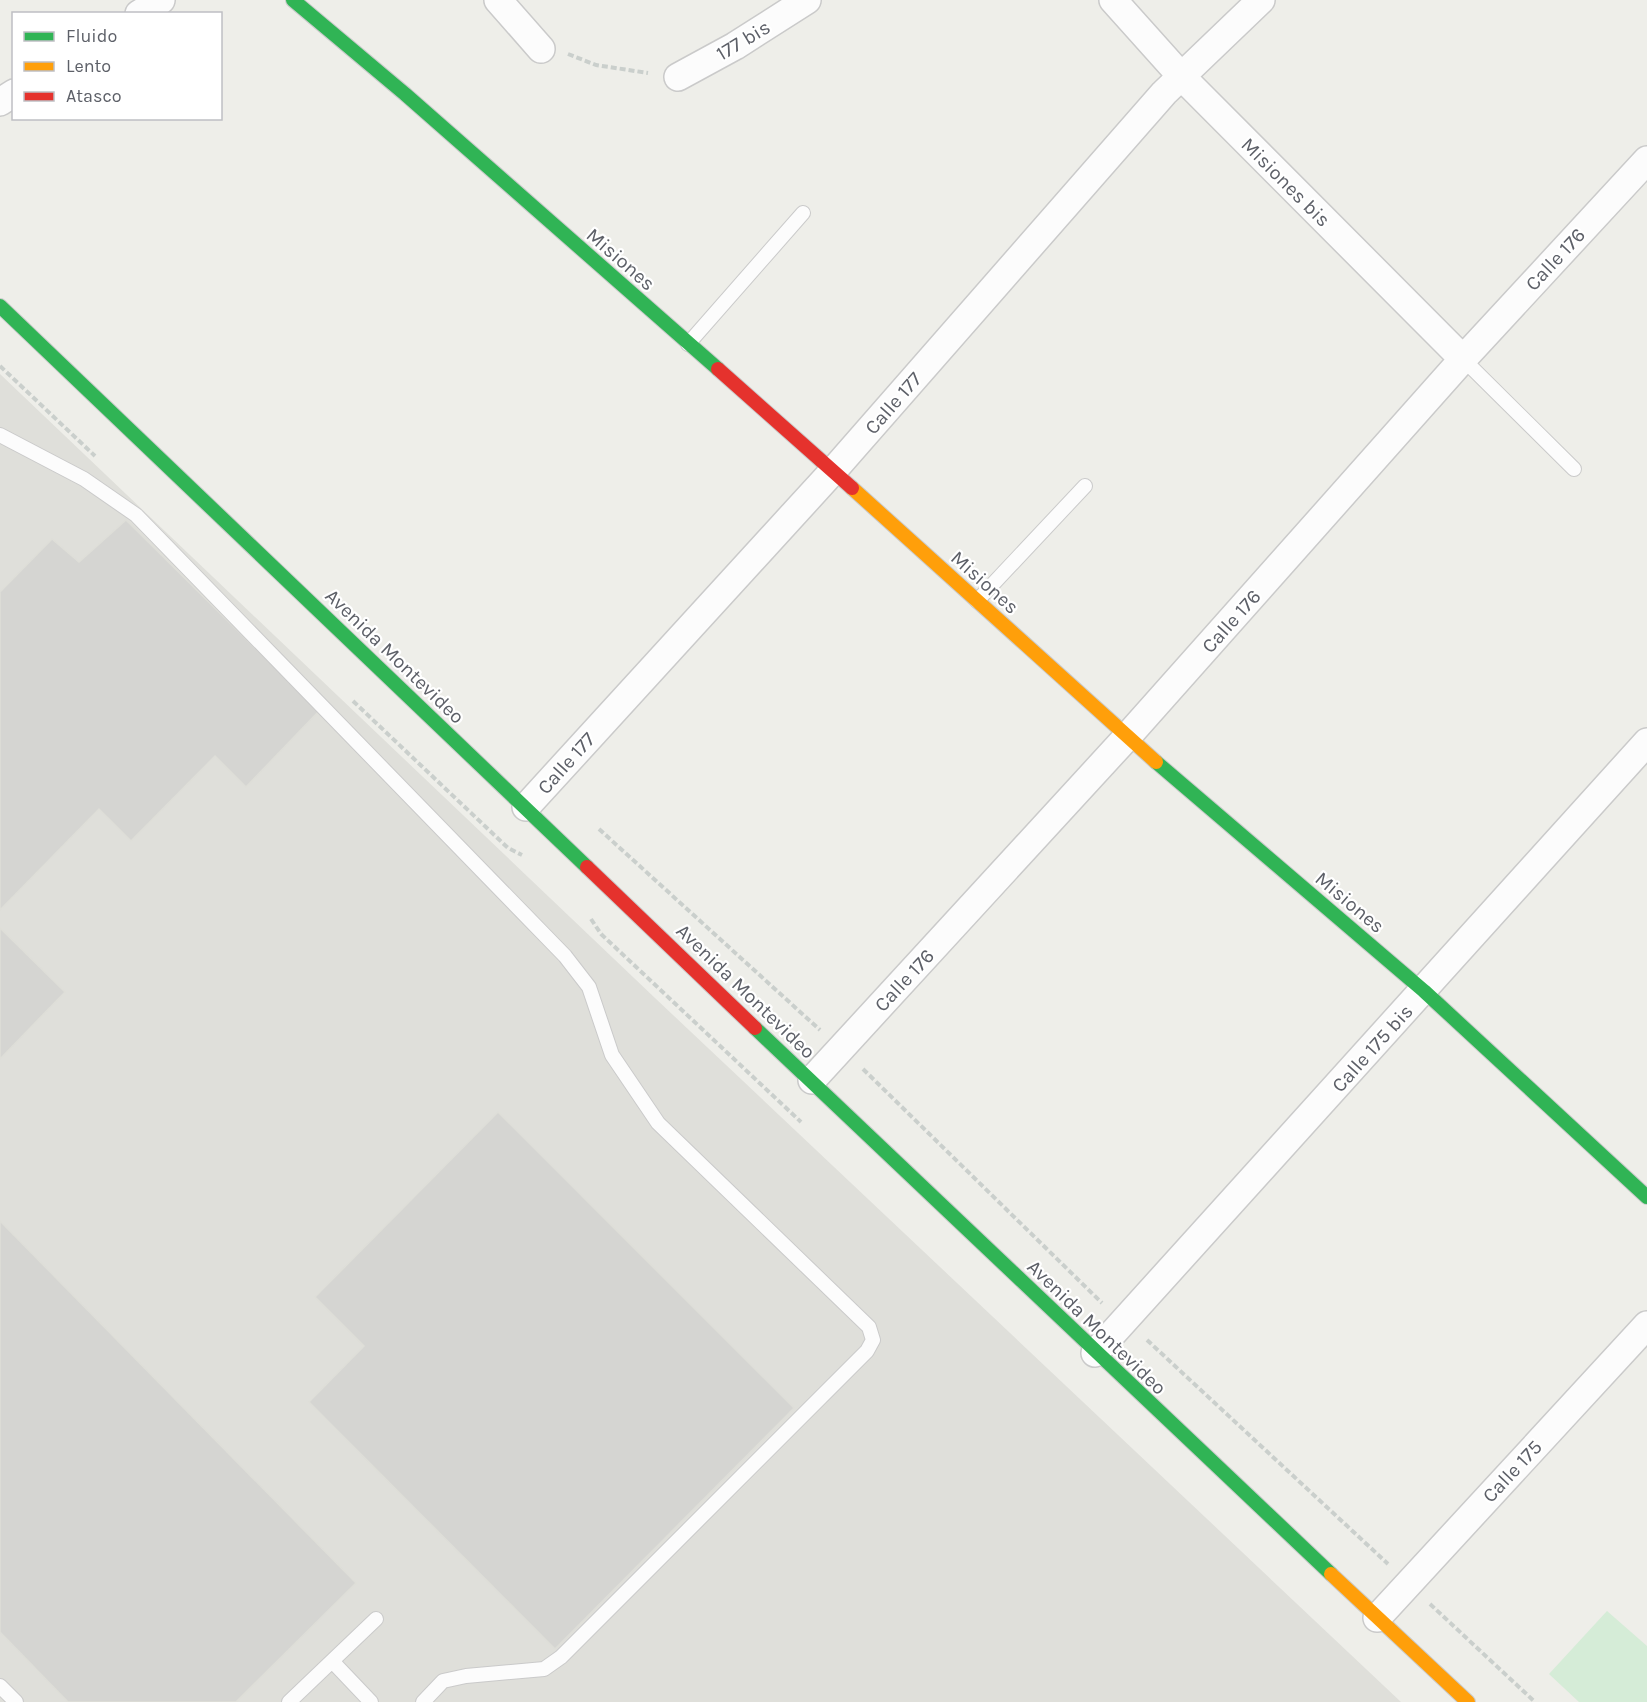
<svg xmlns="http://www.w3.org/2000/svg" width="1647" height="1702" font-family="Karla,sans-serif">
	<rect width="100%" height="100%" fill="#eeeee9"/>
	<path fill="#dfdfda" d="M0,374l655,624 746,704h-1401z"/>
	<path fill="#d5ecd7" d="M1607,1611l40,35v56h-68l-30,-28z"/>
	<path fill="#d5d5d2" stroke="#deded8" stroke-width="1.5" d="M126,520l193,191 -73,76 -31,-31 -84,85 -32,-32 -99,101v-318l52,-53 27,23z
		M0,928l65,64 -65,67z
		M498,1112l296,296 -239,241 -246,-247 55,-56 -49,-49z
		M0,1221l356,362 -120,119h-168l-68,-70z"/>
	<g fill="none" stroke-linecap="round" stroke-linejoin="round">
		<g stroke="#cacaca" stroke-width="16">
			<path id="lane" d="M688,344l115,-131
				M1463,359l111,110
				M0,435l84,44 52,36 429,441 24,31 23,68 46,68 211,204 4,13 -6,11 -306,306 -17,12 -78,7 -23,5 -20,21
				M977,601l108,-115
				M332,1661l39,41
				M0,1686l16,16
				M289,1702l87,-83"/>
		</g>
		<g stroke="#cacaca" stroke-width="30">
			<path id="street" d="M498,0l43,49
				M1113,0l69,77 281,282
				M139,14l22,-14
				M678,77l57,-31 72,-46
				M0,102l14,-9
				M526,807l307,-336 331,-378 97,-93
				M812,1080l315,-343 336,-378 184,-199
				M1095,1353l552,-611
				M1377,1618l270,-293"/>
		</g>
		<g stroke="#cacbcb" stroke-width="16">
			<path id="fast" d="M293,0l112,94 313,275
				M0,306l587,561
				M1156,762l268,229 223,206
				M755,1028l576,546"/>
		</g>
		<g stroke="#cacbcb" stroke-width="16">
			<path id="slow" d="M852,488l304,274
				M1331,1574l137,128"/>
		</g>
		<g stroke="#cacbcb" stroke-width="16">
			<path id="jam" d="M718,369l134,119
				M587,867l168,161"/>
		</g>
		<path stroke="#cacfcc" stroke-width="4" stroke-dasharray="6 3" stroke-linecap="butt" d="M568,54l28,11 52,8
			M0,366l95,90
			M353,701l155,147 14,7
			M599,829l221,201
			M591,919l10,15 200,188
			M863,1069l239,234
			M1147,1340l241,224
			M1430,1604l105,98"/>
		<use href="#lane" stroke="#fcfcfc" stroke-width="14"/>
		<use href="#street" stroke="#fcfcfc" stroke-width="27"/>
		<use href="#fast" stroke="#30b455" stroke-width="14"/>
		<use href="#slow" stroke="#ff9f0a" stroke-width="14"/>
		<use href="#jam" stroke="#e5322d" stroke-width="14"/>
	</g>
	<g text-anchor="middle" stroke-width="4.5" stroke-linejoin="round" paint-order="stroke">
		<g font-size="20" fill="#5d6068" stroke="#fff">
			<text transform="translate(743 40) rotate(-31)" y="7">177 bis</text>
			<text transform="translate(1286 182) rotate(45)" y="7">Misiones bis</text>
			<text transform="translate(621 259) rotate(41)" y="7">Misiones</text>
			<text transform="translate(1555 259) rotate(-47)" y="7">Calle 176</text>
			<text transform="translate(893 403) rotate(-49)" y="7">Calle 177</text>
			<text transform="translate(985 582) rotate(42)" y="7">Misiones</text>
			<text transform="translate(1231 621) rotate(-48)" y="7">Calle 176</text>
			<text transform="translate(395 656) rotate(44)" y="7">Avenida Montevideo</text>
			<text transform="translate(566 763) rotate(-48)" y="7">Calle 177</text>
			<text transform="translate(1350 902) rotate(40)" y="7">Misiones</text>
			<text transform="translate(904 980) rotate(-47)" y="7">Calle 176</text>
			<text transform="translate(746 991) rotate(44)" y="7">Avenida Montevideo</text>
			<text transform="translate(1372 1048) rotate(-48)" y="7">Calle 175 bis</text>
			<text transform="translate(1097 1327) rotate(44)" y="7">Avenida Montevideo</text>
			<text transform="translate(1512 1471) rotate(-47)" y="7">Calle 175</text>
		</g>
	</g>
	<rect x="12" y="12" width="210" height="108" fill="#ffffff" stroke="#bebfc3" stroke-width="1.5"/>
	<rect x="24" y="32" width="30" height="9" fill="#30b455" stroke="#bebfc3" stroke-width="1.5"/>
	<text x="66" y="42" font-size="18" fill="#5d6068">Fluido</text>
	<rect x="24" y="62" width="30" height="9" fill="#ff9f0a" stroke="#bebfc3" stroke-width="1.5"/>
	<text x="66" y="72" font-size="18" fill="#5d6068">Lento</text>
	<rect x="24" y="92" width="30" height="9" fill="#e5322d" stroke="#bebfc3" stroke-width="1.5"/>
	<text x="66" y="102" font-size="18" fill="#5d6068">Atasco</text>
</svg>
